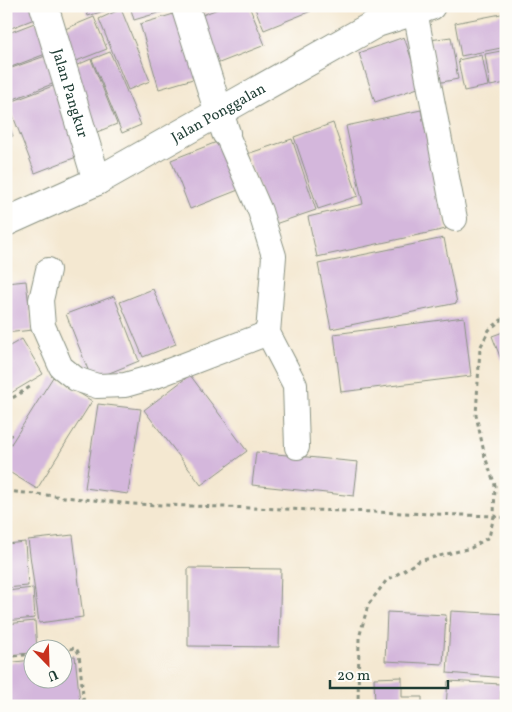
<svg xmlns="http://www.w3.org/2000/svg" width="512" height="712" font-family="Vollkorn,serif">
	<rect width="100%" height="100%" fill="#fdfcf7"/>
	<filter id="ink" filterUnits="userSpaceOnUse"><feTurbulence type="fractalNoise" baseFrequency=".02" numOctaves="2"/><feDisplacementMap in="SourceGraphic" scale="10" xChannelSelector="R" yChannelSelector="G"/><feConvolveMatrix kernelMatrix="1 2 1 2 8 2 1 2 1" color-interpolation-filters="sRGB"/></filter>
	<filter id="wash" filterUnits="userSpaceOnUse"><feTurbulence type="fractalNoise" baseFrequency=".0096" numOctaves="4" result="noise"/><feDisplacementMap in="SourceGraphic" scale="20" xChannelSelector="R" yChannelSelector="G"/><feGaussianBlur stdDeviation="1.12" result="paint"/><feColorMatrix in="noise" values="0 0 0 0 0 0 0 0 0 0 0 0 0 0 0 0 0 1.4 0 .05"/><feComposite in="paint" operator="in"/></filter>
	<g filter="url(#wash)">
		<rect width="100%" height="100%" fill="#f4e8d1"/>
		<g id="blocks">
			<path fill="#d4b7dc" d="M6,6h26l5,12 -31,12z
				M85,6h31v1l-28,9z
				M130,6h48v1l-44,13z
				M192,6h23l-20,8z
				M225,6h24l16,39 -51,20 -19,-47z
				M254,6h55l2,5 -47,19z
				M121,9l29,72 -22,9 -29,-71z
				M184,11l19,65 -44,13 -19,-65z
				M506,13v34l-45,9 -6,-33z
				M94,17l13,32 -41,16 -13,-31z
				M37,22l11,31 -42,16v-35z
				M404,37l17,50 -46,15 -16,-49z
				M451,37l7,42 -21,4 -7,-43z
				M506,50v33l-16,3 -5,-32z
				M110,52l31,73 -19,8 -30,-74z
				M51,54l9,27 -54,21v-32z
				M482,55l6,31 -24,5 -6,-31z
				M91,59l26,65 -25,10 -26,-64z
				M58,84l26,70 -49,19 -27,-70z
				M421,110l25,119 -129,28 -9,-40 55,-13 -17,-78z
				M6,118l7,18 -7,3z
				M333,123l25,73 -40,13 -24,-72z
				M292,139l24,71 -44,15 -25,-71z
				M222,140l19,49 -51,20 -19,-49z
				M444,238l13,65 -126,26 -13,-65z
				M26,281l6,49 -26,3v-50z
				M153,289l23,55 -33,13 -23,-55z
				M114,296l25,65 -47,19 -26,-66z
				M464,317l7,59 -130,16 -7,-58z
				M506,331v41l-14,-36z
				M22,339l21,35 -37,22v-48z
				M190,375l57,76 -46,34 -57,-75z
				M53,377l39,24 -55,88 -31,-19v-18z
				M98,404l43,5 -13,85 -43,-6z
				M6,430l6,5 -6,8z
				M256,452l102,10 -4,34 -102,-11z
				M73,535l10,82 -44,6 -11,-83z
				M25,542l3,44 -22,2v-44z
				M188,568l93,1 -2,78 -91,-1z
				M33,588l2,30 -29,3v-30z
				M451,611l55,3v64l-59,-5z
				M387,612l59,3 -3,49 -58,-3z
				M35,621l2,29h-5v3l-26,2v-31z
				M75,656l5,46 -39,4h-35v-43l26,-3v20h30v-23z
				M402,677v20h20v9h-47l-1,-28z
				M448,681l53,3 -1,22h-54z"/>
		</g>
	</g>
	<g filter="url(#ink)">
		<use href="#blocks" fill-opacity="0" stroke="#8a9282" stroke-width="1"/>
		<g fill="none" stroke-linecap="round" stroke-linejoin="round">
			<g stroke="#8a9282" stroke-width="26">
				<path id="lane" d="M415,11l40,208
					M226,133l34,78 14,45 -6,77 27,52 2,62
					M48,270l-7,30 2,26 18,41 15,12 21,7 28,-1 28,-8 115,-44"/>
			</g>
			<g stroke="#8a9282" stroke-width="30">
				<g id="street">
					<path id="s1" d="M44,6l53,175"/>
					<path d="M185,6l34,107 7,20"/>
					<path id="s2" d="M6,222l91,-41 280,-158 54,-17"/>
				</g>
			</g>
			<path stroke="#8a9282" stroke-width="3" stroke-dasharray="4 4" stroke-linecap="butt" d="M6,402l27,-17
				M6,491l126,13 362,12 12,2
				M62,650l14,-2 3,6 5,52
				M6,657l26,-3
				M358,706l1,-68 9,-33 18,-24 33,-20 52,-13 18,-11 5,-21 1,-31 -10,-28 -9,-42 4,-67 9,-18 17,-14"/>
			<use href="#lane" stroke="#fff" stroke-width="24"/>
			<use href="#street" stroke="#fff" stroke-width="28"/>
		</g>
	</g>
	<g text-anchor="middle" stroke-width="5" stroke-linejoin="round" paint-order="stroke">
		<g font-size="15" fill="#1f3d34" stroke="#fdfcf7">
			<text dy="5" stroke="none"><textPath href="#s1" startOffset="91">Jalan Pangkur</textPath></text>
			<text dy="5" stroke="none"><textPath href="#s2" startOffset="239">Jalan Ponggalan</textPath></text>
		</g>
	</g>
	<rect width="512" height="712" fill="none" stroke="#fdfcf7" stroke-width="25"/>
	<g transform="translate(48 664) rotate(157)"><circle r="24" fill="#fdfcf7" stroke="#a4b0a9"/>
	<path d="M0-4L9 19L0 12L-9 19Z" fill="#c8321e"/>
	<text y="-8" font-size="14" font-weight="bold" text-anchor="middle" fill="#1f3d34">U</text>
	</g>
	<path d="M330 680v8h118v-8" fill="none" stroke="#1f3d34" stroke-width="2.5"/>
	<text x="337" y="680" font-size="15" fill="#1f3d34" stroke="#fdfcf7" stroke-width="4" paint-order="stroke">20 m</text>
</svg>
